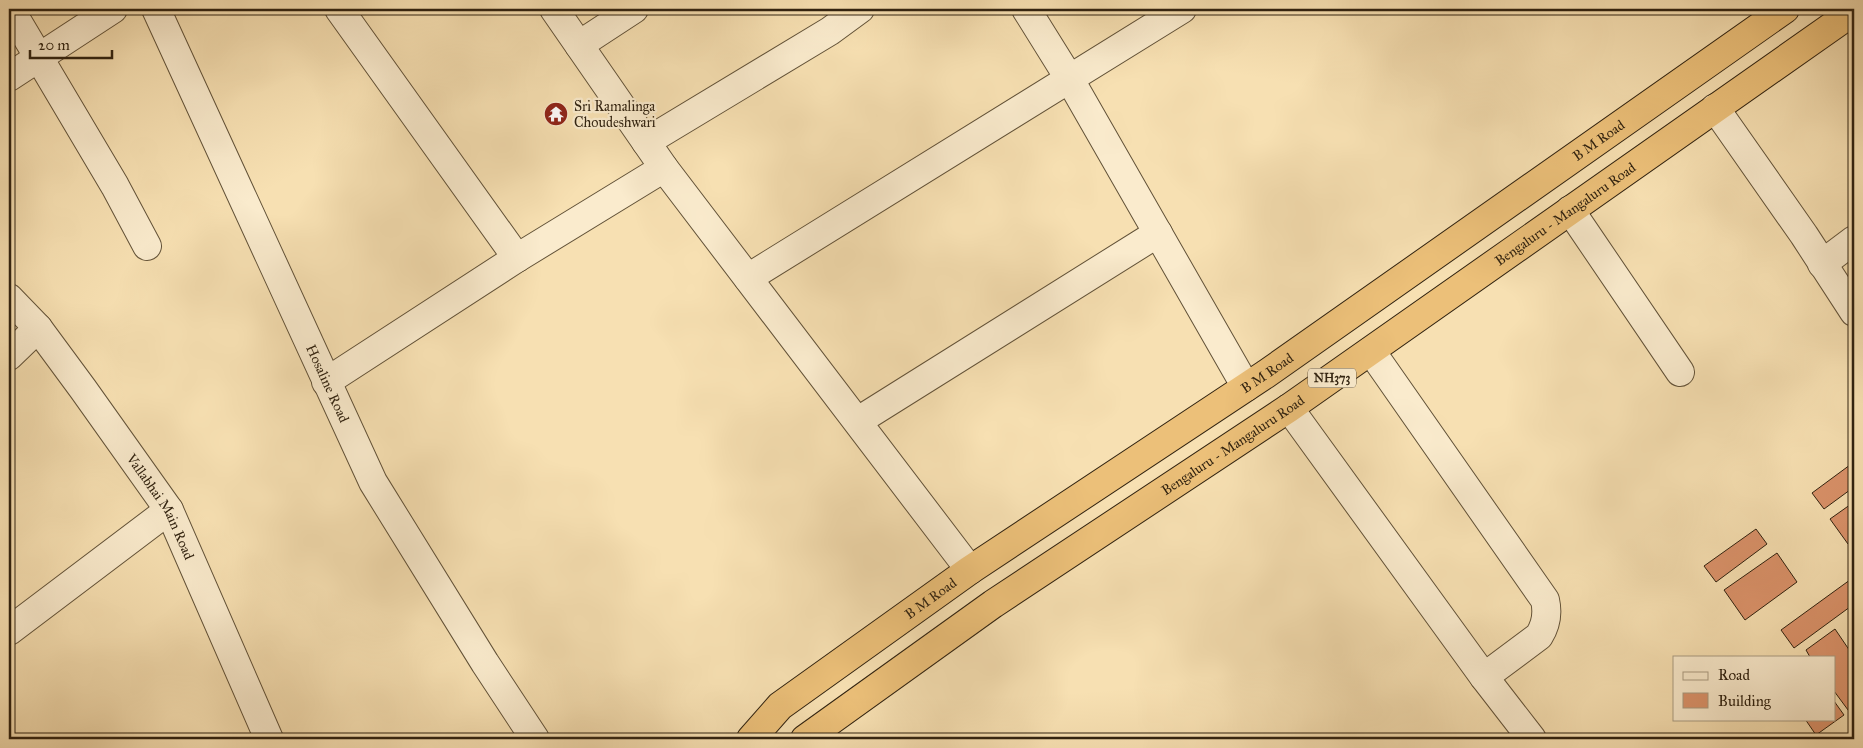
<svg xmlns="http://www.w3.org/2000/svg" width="1863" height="748" font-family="'IM FELL Great Primer',serif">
	<rect width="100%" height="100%" fill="#f7e0b2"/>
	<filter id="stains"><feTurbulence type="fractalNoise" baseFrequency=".004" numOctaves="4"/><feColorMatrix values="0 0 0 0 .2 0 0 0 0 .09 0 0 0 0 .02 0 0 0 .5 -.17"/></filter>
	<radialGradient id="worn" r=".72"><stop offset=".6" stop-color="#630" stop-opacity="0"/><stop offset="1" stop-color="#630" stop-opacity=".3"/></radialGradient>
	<path fill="#db936b" stroke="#302210" d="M1854,462v25l-30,22 -12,-16z
		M1854,502v38l-6,4 -18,-25z
		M1756,529l11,15 -51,38 -12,-16z
		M1777,553l20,29 -52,38 -21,-30z
		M1854,577v27l-60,44 -13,-18z
		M1835,629l19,28v55l-3,2 -17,-23v-34h-24l-4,-7z
		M1834,701l10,14 -28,20 -11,-16h29z"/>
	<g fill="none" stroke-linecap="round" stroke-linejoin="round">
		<g stroke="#625238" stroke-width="30">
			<g id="minor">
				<path d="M10,9l105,177 32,60"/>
				<path id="s1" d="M156,9l217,473 112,181 50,76"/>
				<path d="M339,9l178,249"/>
				<path d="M554,9l110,159 306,402"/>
				<path d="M1026,9l43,69 177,309"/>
				<path d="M579,45l55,-36"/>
				<path d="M9,77l104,-68"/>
				<path d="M1715,108l89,127 50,77"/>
				<path d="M646,142l184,-111 30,-22"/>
				<path d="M1570,210l110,162"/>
				<path d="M1822,264l32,-24"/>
				<path d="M748,278l434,-269"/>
				<path id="s2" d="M9,298l29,30 45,61 86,121 100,229"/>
				<path d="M1371,351l174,249c3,13 1,25 -6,36l-55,41"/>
				<path d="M9,356l29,-28"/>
				<path d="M326,382l191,-124 147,-90"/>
				<path d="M1289,408l195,269 48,62"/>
				<path d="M858,421l300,-188"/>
				<path d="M9,631l160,-121"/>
			</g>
		</g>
		<g stroke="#302210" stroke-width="30">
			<g id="highway">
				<path id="s3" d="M751,739l29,-33 190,-136 296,-196 519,-365"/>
				<path id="s4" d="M805,739l188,-135 296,-196 565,-397"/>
			</g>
		</g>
		<use href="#minor" stroke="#faebcd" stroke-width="28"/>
		<use href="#highway" stroke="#ecc079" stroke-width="28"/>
	</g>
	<defs>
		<g id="temple-disc" transform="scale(1.25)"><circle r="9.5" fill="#8f2418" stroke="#faebcd"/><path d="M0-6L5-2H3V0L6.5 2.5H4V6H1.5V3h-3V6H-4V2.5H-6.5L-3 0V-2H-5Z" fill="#fff"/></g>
	</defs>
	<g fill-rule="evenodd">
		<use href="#temple-disc" x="556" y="114"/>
	</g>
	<g text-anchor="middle" stroke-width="4.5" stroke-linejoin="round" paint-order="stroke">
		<rect fill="#faebcd" stroke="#6d5e49" stroke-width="1" x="1308" y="368.5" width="48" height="19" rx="4"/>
		<g font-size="12" font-weight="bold" fill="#302210">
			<text x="1332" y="382">NH373</text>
		</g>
		<g font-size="14" fill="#302210" stroke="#faebcd" text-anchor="start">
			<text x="574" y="111">Sri Ramalinga<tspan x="574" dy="16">Choudeshwari</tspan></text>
		</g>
		<g font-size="14" fill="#302210" stroke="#faebcd">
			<text dy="5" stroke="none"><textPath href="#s3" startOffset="1039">B M Road</textPath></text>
			<text dy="5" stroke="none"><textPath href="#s4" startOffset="924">Bengaluru - Mangaluru Road</textPath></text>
			<text dy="5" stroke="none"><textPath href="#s3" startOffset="634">B M Road</textPath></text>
			<text dy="5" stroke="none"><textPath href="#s1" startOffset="412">Hosaline Road</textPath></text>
			<text dy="5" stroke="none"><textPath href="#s4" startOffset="519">Bengaluru - Mangaluru Road</textPath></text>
			<text dy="5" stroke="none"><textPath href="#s2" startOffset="259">Vallabhai Main Road</textPath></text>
			<text dy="5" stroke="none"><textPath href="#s3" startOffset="229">B M Road</textPath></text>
		</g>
	</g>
	<rect width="1863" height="748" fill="none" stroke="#f7e0b2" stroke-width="30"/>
	<rect x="10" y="10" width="1843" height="728" fill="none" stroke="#302210" stroke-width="2.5"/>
	<rect x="15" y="15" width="1833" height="718" fill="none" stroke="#302210"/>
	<rect x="1673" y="656" width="162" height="65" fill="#faebcd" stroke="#a99b81"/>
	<rect x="1683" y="672" width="25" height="8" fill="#faebcd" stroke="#a99b81"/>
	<text x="1718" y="680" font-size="15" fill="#302210">Road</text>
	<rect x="1683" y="693" width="25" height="15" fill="#db936b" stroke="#a99b81"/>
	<text x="1718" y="706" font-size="15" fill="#302210">Building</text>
	<path d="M30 50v8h82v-8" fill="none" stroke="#302210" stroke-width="2.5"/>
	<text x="38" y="50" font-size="15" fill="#302210" stroke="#faebcd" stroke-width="4" paint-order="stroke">20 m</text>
	<rect width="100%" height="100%" filter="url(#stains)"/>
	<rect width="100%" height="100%" fill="url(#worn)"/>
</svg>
